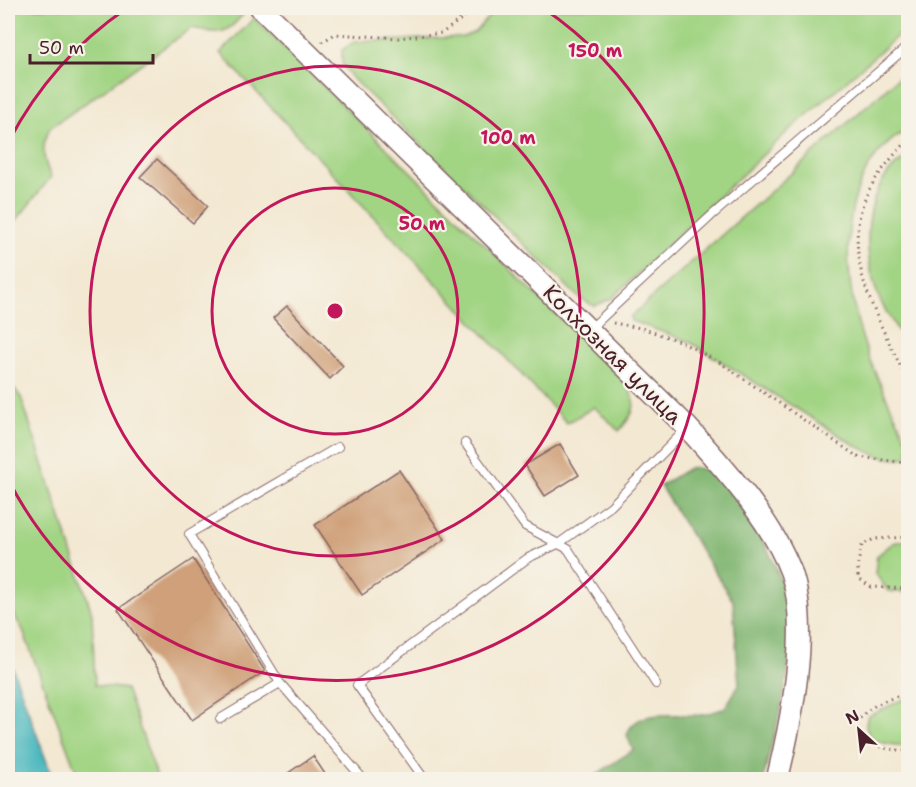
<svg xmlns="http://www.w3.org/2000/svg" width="916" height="787" font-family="'Shantell Sans',sans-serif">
	<rect width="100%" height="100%" fill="#f7f3e8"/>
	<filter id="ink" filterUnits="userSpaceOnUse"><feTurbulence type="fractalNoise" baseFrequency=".0167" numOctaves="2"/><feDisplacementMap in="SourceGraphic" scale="12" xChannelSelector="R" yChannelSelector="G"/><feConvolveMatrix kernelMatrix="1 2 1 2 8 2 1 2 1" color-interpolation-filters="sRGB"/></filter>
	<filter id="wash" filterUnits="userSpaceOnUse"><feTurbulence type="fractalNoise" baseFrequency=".008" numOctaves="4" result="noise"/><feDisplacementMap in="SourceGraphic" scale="24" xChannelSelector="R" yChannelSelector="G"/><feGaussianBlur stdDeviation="1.35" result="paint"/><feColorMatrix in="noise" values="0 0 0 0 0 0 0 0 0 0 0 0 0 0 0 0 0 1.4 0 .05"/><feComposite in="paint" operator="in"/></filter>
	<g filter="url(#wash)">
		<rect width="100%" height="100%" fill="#f3e8d2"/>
		<path fill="#a1d483" stroke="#767a57" stroke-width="1.5" d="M8,8h237l2,2c-22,25 -23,25 -55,18l-142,100c-10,19 -7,31 1,49l-43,54z
			M496,8h412v19l-125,109 -171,162 -18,8 -15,-8 -226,-219 -11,-15v-14l12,-8 109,-5 12,-5z
			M254,18l372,365c13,23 9,29 -7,48l-25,-24 -27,16 -347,-370z
			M908,69v60c-76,43 -67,151 -41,223 11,31 28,61 41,91v13c-18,8 -37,-3 -53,-11l-167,-104 -57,-20 -1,-4z
			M908,157v190c-9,-16 -23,-34 -30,-52 -17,-43 -16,-113 30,-138z
			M8,380l13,17 71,216 3,72 31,4 32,90h-79l-57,-151 -14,-22z
			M908,540v53l-20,-2 -13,-18 2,-17 16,-13z
			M908,697v49c-18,-1 -50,-3 -40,-30z"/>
		<path fill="#80b671" stroke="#656a4e" stroke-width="1.5" d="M689,468c22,-3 35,17 47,32 28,35 53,85 54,130 2,50 -16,102 -27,149l-175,1 45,-30 -6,-15c9,-29 52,-18 74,-20 8,-1 16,-4 24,-7l14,-23 -6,-84 -73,-115z"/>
		<path fill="#48b7be" stroke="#496b74" stroke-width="1.5" d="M8,655l45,124h-45z"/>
		<g id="blocks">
			<path fill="#cfa079" d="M157,159l51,47 -15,17 -53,-46z
				M287,306l56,60 -13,13 -57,-61z
				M560,444l19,31 -34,21 -20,-31z
				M399,470l46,69 -83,56 -47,-70z
				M193,559l72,112 -73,49 -74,-111z
				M313,756l16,24h-51z"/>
		</g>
	</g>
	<g filter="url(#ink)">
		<use href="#blocks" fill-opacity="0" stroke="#856565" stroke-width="1.5"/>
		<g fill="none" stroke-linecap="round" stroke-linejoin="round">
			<g stroke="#856565" stroke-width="10">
				<path id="service" d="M590,329l121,-113 197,-170
					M465,443l60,83 43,23 88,135
					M338,447l-149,87 91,149 84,97
					M220,719l60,-36
					M425,780l-68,-95 171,-127 30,-14 53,-38 75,-77"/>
			</g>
			<g stroke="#856565" stroke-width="24">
				<path id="secondary" d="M261,8l426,419c37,41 84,92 104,145 20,56 0,151 -14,208"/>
			</g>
			<path stroke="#856565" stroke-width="3" stroke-dasharray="1.5 4.5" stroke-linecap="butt" d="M322,42l13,-8 64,4 43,-5 26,-19 3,-6
				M908,142c-10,7 -17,17 -25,27 -57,70 -6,145 25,213
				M613,323l28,5 38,13 40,21 139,95 50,6
				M908,537l-34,2 -12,6 -4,18v15l13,9 37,2
				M908,692c-19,8 -44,13 -52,34 13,22 29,23 52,25"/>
			<use href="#service" stroke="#fff" stroke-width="8"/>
			<use href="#secondary" stroke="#fff" stroke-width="21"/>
		</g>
	</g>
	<g fill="none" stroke="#c2185b" stroke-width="3">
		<circle cx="335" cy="311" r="123"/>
		<circle cx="335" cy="311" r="245"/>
		<path d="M9 141A368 368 0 0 1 127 8M543 8A368 368 0 1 1 9 481"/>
	</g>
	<g text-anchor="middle" stroke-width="4.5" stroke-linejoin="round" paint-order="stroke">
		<g font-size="22" fill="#4a1f2b" stroke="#f7f3e8">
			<text transform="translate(613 354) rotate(45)" y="8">Колхозная улица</text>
		</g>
	</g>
	<circle cx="335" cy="311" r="9" fill="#c2185b" stroke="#f7f3e8" stroke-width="3"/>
	<g font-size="18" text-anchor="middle" font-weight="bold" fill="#c2185b" stroke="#f7f3e8" stroke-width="4.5" stroke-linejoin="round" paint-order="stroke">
		<text x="595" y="57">150 m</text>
		<text x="508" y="144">100 m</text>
		<text x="422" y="230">50 m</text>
	</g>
	<rect width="916" height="787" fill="none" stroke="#f7f3e8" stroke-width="30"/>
	<g transform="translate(859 730) rotate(333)" stroke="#f7f3e8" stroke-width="4.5" paint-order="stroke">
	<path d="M0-4.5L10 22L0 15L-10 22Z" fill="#4a1f2b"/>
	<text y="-9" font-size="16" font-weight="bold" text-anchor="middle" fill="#4a1f2b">N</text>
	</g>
	<path d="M30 54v9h123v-9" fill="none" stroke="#4a1f2b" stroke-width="3"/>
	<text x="39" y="54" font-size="18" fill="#4a1f2b" stroke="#f7f3e8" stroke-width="4.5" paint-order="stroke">50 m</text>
</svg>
